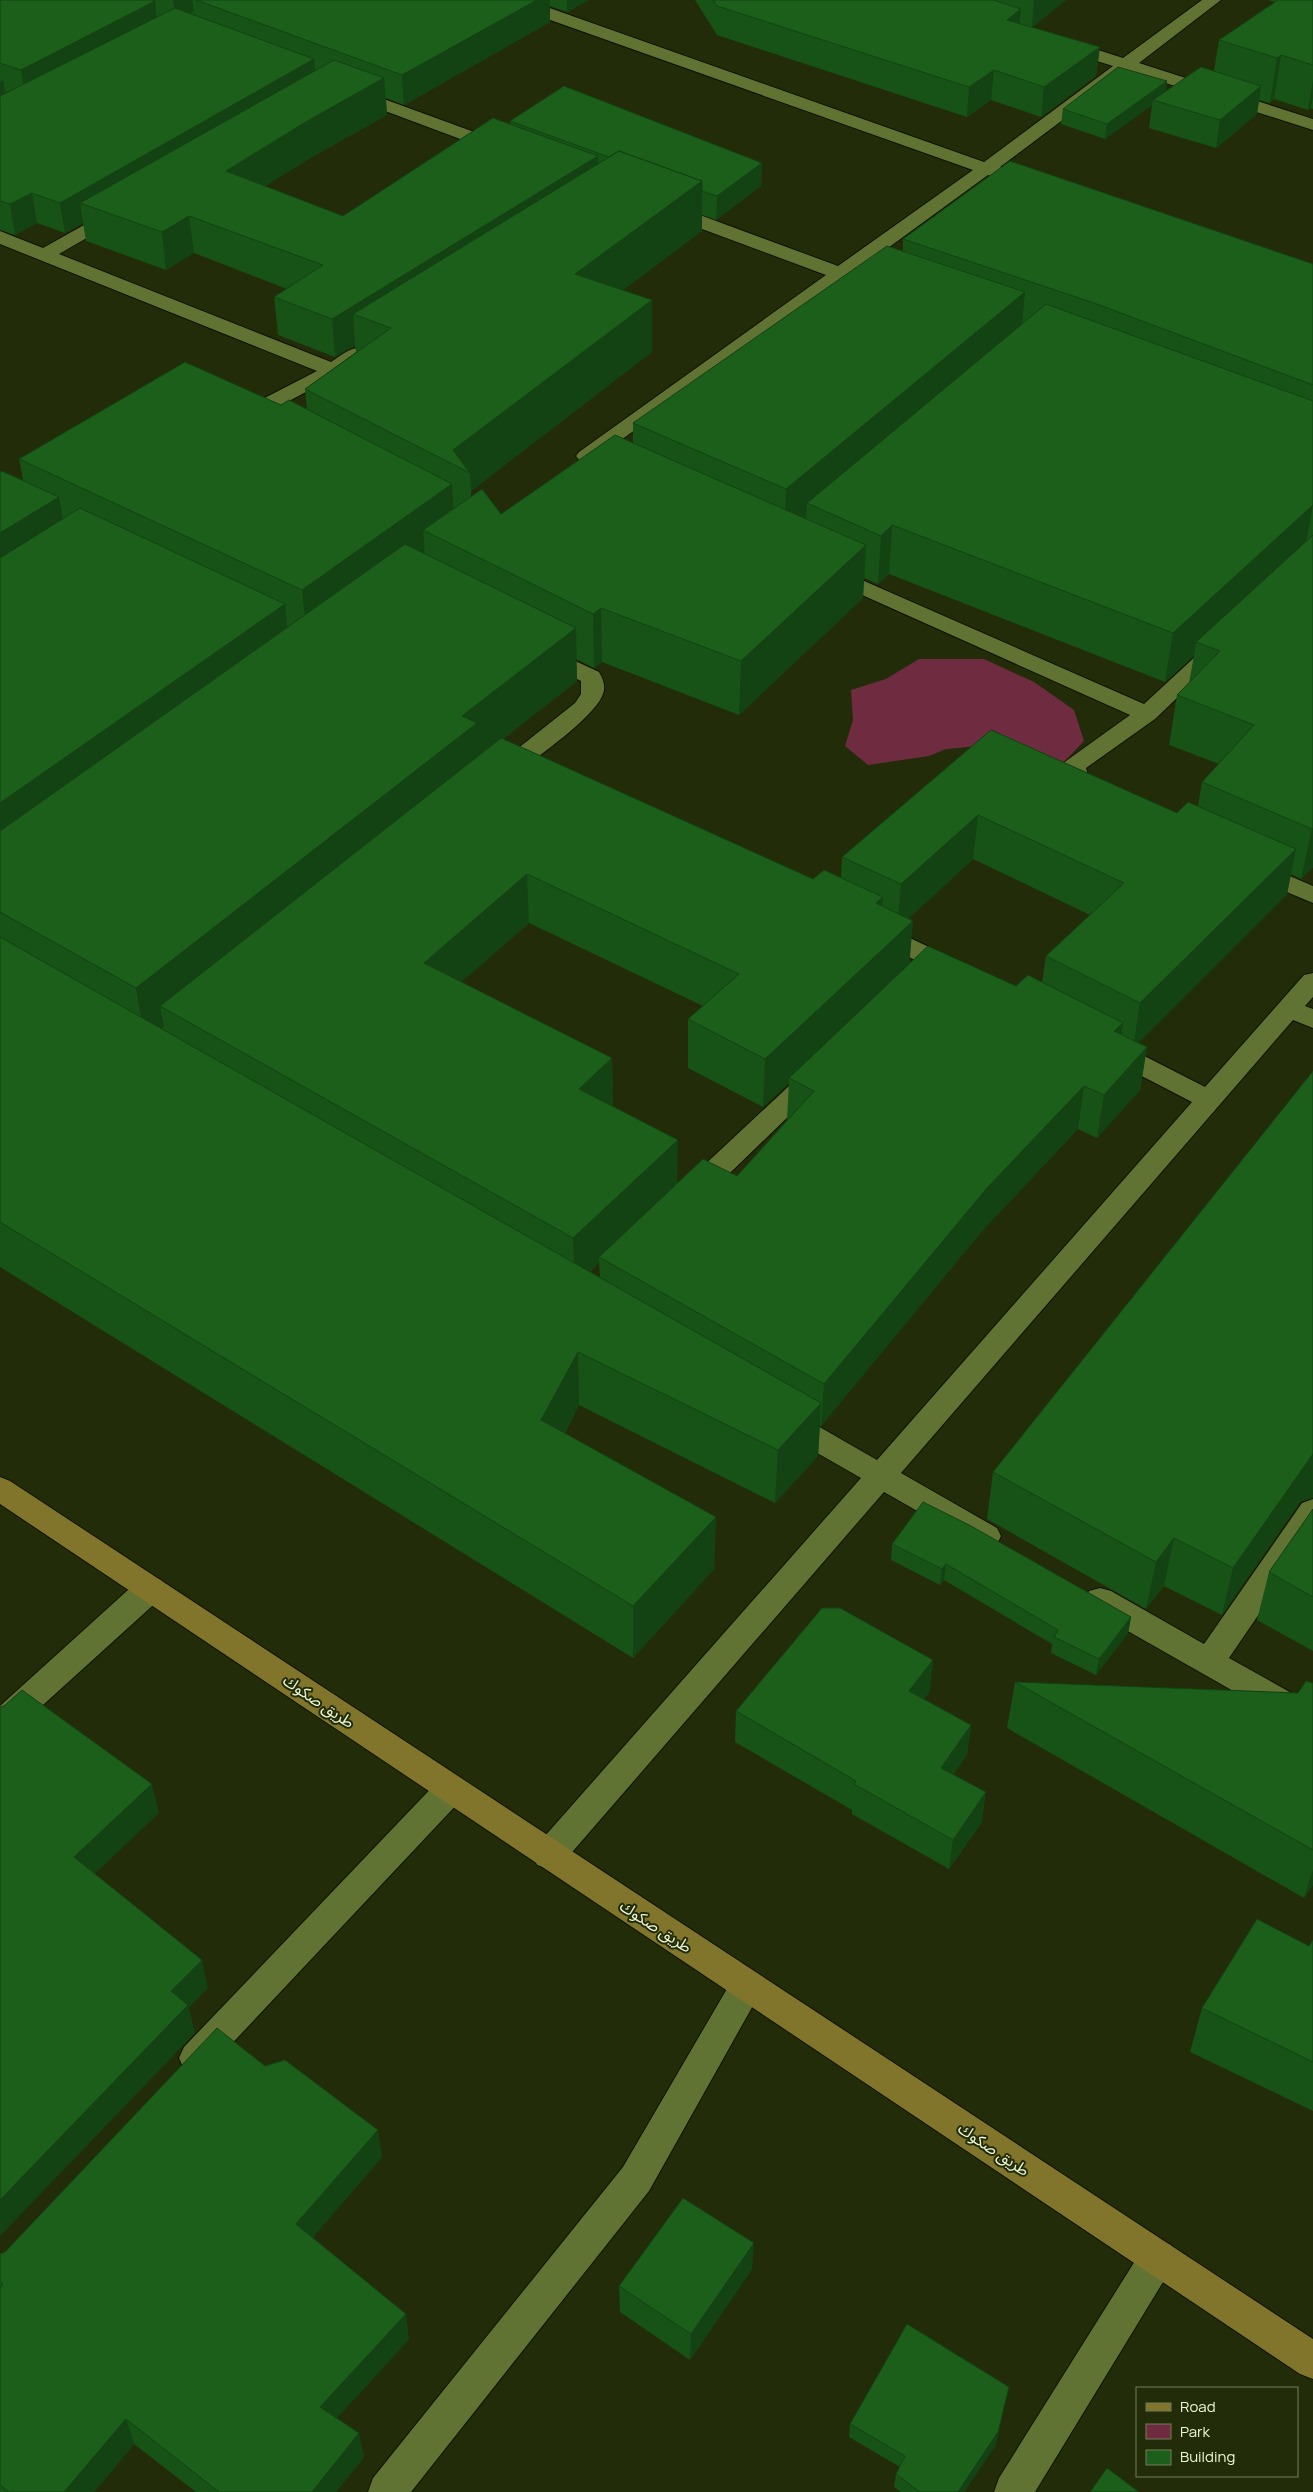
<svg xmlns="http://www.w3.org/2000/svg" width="1313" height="2492" font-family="Manrope,'Noto Sans Arabic',sans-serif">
	<rect width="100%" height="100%" fill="#232c09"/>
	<path fill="#6f2c41" d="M919,659h65l50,23 40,28 10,31 -20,21 -36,-13 -49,-3 -33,3 -17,7 -61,9 -23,-19 8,-26 -2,-30 35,-11z"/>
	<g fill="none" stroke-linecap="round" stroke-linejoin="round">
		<g stroke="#0e1302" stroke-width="2">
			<path id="street" d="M503,0h24l457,162 129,-96 -55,-17 -3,-4 3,-4h12l53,17 79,-58h19l-82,63 174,56v11l-185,-59 -128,96 8,6 -3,4 -6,1 -11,-3 -133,97 8,6 -3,4 -7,2 -10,-3 -250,179 -7,2 -7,-2 -3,-4 3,-4 247,-177 -167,-62 -2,-4 2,-4h14l165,61 135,-96 -468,-166z
				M351,87l156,57 3,4 -3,4h-12l-150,-56 -3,-4 3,-4z
				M116,207l7,2 2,4 -2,4 -64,37 272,108c11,-7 21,-17 35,-13l3,4 -29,21 -70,37 -2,6 9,11 -3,4c-13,4 -19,-3 -26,-14l5,-14 64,-33 -317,-127v-13l43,17z
				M830,566l314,138 66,-61 8,-2 8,2 3,5 -74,71 -69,49 4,14 14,14 -4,5c-21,6 -36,-15 -38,-35l4,-5 64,-46 -308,-138 -3,-5 3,-5z
				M543,646l56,26c4,7 7,14 4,22 -8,24 -73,68 -95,85l-8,2 -8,-2 -4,-5 4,-5 83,-66 6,-9v-13l-46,-23 -3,-5 3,-5z
				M1255,861l58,25v17l-67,-28 -3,-6 3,-6z
				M878,923l85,40 4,6 -4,6 -9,2 -9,-2 -76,-38 -3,-6 3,-6z
				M1313,973v24l-8,9 8,3v19l-20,-8 -392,453 96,55 4,8 -4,8 -11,4 -11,-4 -91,-52 -323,373 -12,4 -12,-4 -4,-10 4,-10 324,-367 -84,-48 -5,-8 5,-8 10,-3 10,3 80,46 315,-358 -91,-47 -4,-6 4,-6 9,-3 9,3 86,44 99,-112z
				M814,1068l9,3 4,6 -4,6 -120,116 -10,3 -10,-3 -4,-7 4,-7 122,-114z
				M1313,1499v36l-84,123 84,47v29l-11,-4 -213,-121 -4,-9 4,-9 11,-3 11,3 93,53 98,-141z
				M150,1577l11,3 4,9 -4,9 -150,136 -11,4v-32l139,-126z
				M451,1775l11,4 5,10 -5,10 -254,270 -12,5 -12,-5 -5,-11 5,-11 256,-268z
				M747,1971l12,4 5,11 -115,205 -238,301h-43l5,-14 250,-311 112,-192z
				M1158,2240l13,5 5,12 -5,12 -136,223h-41l5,-14 146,-233z"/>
		</g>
		<g stroke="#0e1302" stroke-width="2">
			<path id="secondary" d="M0,1477l10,4 1303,858v40l-13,-5 -1300,-870z"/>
		</g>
		<use href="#street" fill="#607332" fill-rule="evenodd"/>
		<use href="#secondary" fill="#80752b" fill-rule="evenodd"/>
	</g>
	<path fill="#175217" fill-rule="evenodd" d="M0,0h589l-22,12 -17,-6v16l-146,83 -18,-7 1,17 -75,42 -47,29 78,30 167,-92v-3l252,42 -1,23 -45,34 -14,-5v16l-79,59 29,62 -181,139v5l30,18 132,-71v-20l270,-172v-12l410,25v603l-12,12 -10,-5 -4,20 -149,149 9,4 -7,43 -43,48 -19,-9 -96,102 -161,195 -1,-1 -2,31 -43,47 -196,-98 -14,28 151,84 -2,52 -81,89 -633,-391v-795l23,8 -4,-21 262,-54 26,4 -2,-20 51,-37 -1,-7 -20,12 -57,-22 -4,-38 13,-8 -93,-36 -28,17 -80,-29 -3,-18 -18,10 -28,-10 -22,12 -15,-5zM889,574l276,108 29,-26 -5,27 -12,12 -8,50 50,19 -17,18 -4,24 -21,7 -186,-83 -149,127 -1,21 -28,1 -310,-140 74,-58 -1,-22 18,9 8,-6 137,53 124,-117 1,-20 14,6zM973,859l117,56 -44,41 -4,27 -26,3 -107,-22 -1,-45zM529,923l174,83 -15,13v49l75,39 26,-24 -2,37 -50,56 -59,7 -65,-76 -1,-49 -151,-76zM599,1262l1,15 -10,-5z
		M695,0h371l-34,27 68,20 -4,29 -55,41 -50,-17 -24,17 -250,-82z
		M1268,0h45v109l-2,-1 -3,2 -34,-11 -4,4 -11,-3 -2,14 -41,34 -67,-20 3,-23 -47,34 -44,-15 2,-15 104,-28 -2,11 49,-21 5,-31 56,-38z
		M993,1472l307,30 -78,113 -58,-29 -18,23 -159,-90z
		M1313,1509v142l-56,-31 12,-48z
		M892,1544l239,73 -3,16 -32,42 -45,-22 1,-9 -108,-64 -4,5 -49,-25z
		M1015,1682l283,11 15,-10v202l-9,13 -297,-170z
		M930,1691l-6,8 47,26 -4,30 -14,20 29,47 -33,47 -97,-55v-4l-117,-68 1,-31z
		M1313,1940v171l-123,-59 12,-44 107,-62z
		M382,2157l-70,81 97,101 -72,79 27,39 -28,35h-140l-62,-48 -40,48h-94v-238z
		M752,2269l-62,91 -70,-48 -1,-26z
		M850,2424l146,21 -32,47h-63l-7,-5 2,-13 4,-7 -51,-30z"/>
	<path fill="#134213" d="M173,0h19l2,11 -18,10z
		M537,0h13v22l-146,83 -2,-30z
		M567,0h22l-22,12z
		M1034,0h32l-34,27z
		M155,1l3,29 -132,70 -5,-30z
		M1021,9l-3,29 -11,-18z
		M1100,47l-4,29 -55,41 3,-30z
		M1281,55l-7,44 -4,4 7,-45z
		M314,59l3,29 -237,115 3,20 -18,10 -5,-30z
		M994,70l-3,30 -24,17 2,-30z
		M384,78l3,37 -75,42 -82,51 -4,-37 83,-51z
		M3,80l5,29 -8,6v-33z
		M1313,80v17l-2,11 -3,2z
		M1167,81l-2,15 -12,4 -1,5 -47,34 2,-15z
		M1261,86l-4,28 -41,34 4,-28z
		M598,156l1,37 -246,121 2,31 -20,12 -3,-38z
		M762,163l-1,23 -45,34 1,-24z
		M702,181v50l-125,94 -2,-51z
		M32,193l5,30 -22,12 -5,-31z
		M189,216l5,37 -28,17 -4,-38z
		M1025,292l-5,52 -213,159 -1,20 -22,19 2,-53z
		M652,300v52l-181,139 -1,-18 -17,-23z
		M452,484l3,53 -32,-7 2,29 -117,85 -6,-54z
		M59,497l9,52 -68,43v-59z
		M1313,505l-9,49 -108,88 -2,14 -29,26 8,-49z
		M892,525l-3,49 -11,10 3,-48z
		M866,545l-3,53 -124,117 2,-54z
		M285,604l5,52 -290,208v-61z
		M601,608l1,54 -8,6 -1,-54z
		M576,628l1,53 -417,325 4,21 -19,15 -9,-54 326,-272z
		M978,815l-5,44 -76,70 4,-45z
		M1313,828v39l-12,12 11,-50z
		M1296,849l-9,45 -154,154 7,-45z
		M527,874l2,49 -101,88 -4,-48z
		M883,897l-4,48 -3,-42z
		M913,921l-4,48 -120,109v5l-26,24 2,-48z
		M1123,1023l-7,42 -2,-34z
		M1147,1047l-7,43 -43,48 7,-43z
		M612,1058l1,49 -34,-18z
		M1084,1086l-6,43 -96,102 -161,195 3,-42 163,-196z
		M678,1140l-1,48 -78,69v5l-24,24 -2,-48z
		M578,1352l1,53 -35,67 -3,-52z
		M821,1403l-3,53 -43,47 3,-53z
		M1313,1454v44l-13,4 -78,113 11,-47z
		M716,1517l-2,52 -81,89v-52z
		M1174,1538l-10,48 -18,23 10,-47z
		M946,1564l-2,16 -4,5 2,-16z
		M1131,1617l-3,16 -32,42 3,-16z
		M933,1660l-3,31 -24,30 3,-30z
		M971,1725l-4,30 -30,43 4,-30z
		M152,1784l7,29 -77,73 -8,-29z
		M986,1792l-4,30 -33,47 4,-29z
		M1313,1870v15l-9,13z
		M202,1960l6,28 -19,20 6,25 -195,203v-36l171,-209z
		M378,2130l4,27 -81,94 -5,-27z
		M754,2243l-2,26 -62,91 1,-26z
		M406,2314l3,25 -84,92 -5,-24z
		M1009,2387l-13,58 -32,47h-6z
		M126,2419l8,25 -40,48h-30z
		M359,2433l5,24 -28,35h-24z"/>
	<path fill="#1b5f1b" stroke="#134213" d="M0,0h152l3,1 -134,69 -21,-7z
		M196,0h341l-135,75z
		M713,0h280l28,9 -14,11 93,27 -56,40 -50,-17 -25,17 -252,-81z
		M1278,0h35v65l-32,-10 -4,3 -58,-18z
		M175,8l139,51 -254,144 -28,-10 -22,11 -10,-3v-105z
		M334,60l50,18 -75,42 -83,51 117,45 150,-98 105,38 -266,163 -58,-22 49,-32 -134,-49 -27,16 -82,-29z
		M1118,67l49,14 -60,43 -44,-15z
		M1201,67l60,19 -41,34 -67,-20z
		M564,86l198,77 -45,33 -15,-5v-10l-83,-30 -10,6 -99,-36z
		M619,151l83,30 -127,93 77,26 -199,150 17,23 -165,-84 86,-61 -38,-14z
		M1010,161l303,103v121l-219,-82 -191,-64z
		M887,246l138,46 -239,197 -153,-66z
		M1046,304l267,97v104l-140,128 -281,-108 -11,11 -74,-33z
		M185,362l96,43 8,-5 163,84 -150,106 -283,-131z
		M615,435l251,110 -125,116 -140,-53 -8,6 -170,-84 59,-41 19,25z
		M2,471l57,26 -59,36v-61z
		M80,508l205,96 -285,199v-245z
		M1313,535v293l-1,1 -110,-47 52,-57 -77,-30 43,-44 -24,-9z
		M405,544l171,84 -114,88 15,7 -341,265 -136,-76v-81z
		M991,730l186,83 11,-11 108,47 -156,154 -94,-47 78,-73 -146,-68 -77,69 -59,-27z
		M501,738l312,141 11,-9 59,27 -7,6 37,18 -148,138 -77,-40 51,-45 -212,-100 -103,89 188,95 -33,31 99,51 -105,98 -413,-232z
		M0,937l821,466 -43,47 -200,-98 -37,68 175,97 -83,89 -633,-384z
		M928,946l88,40 12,-11 95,48 -9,8 33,16 -43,48 -20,-9 -97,102 -163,196 -225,-127 104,-98 34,17 77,-85 -25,-13z
		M1313,1071v383l-80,114 -59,-30 -18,24 -163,-90z
		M923,1502l48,24 160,91 -32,42 -45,-22 4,-7 -112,-66 -4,5 -50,-25z
		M1313,1509v88l-44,-25z
		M822,1608h18l93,52 -24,31 62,34 -30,43 45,24 -33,48 -99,-56 2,-3 -120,-70z
		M1306,1681l7,2v167l-298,-168 283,11z
		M22,1690l130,94 -78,73 128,103 -31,31 17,14 -188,195v-493l4,-1z
		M1257,1919l52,27 4,-6v122l-111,-54z
		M217,2028l48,38 20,-6 93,70 -82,94 110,90 -86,93 39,26 -47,59h-93l-93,-73 -62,73h-55l-9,-7v-197l3,-4 -3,-2v-28l5,-2z
		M683,2198l71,45 -63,91 -72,-48z
		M907,2324l102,63 -11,45 -40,60h-38l-24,-18 9,-18 -55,-32z
		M1107,2468l32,24h-49z"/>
	<g text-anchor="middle" stroke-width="4" stroke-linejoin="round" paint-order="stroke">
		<g font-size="16" fill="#eaf6d4" stroke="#232c09">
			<text transform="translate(319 1701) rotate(34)" y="6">طريق صكوك</text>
			<text transform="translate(656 1926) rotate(33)" y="6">طريق صكوك</text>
			<text transform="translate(994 2149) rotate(34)" y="6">طريق صكوك</text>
		</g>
	</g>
	<rect x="1136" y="2387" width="162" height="90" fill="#232c09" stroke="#737d5a"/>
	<rect x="1146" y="2403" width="25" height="8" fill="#80752b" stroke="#737d5a"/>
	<text x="1180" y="2412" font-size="15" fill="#eaf6d4">Road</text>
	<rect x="1146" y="2424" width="25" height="15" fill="#6f2c41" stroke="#737d5a"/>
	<text x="1180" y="2437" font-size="15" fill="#eaf6d4">Park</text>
	<rect x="1146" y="2450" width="25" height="15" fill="#1b5f1b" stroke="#737d5a"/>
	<text x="1180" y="2462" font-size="15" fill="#eaf6d4">Building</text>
</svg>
